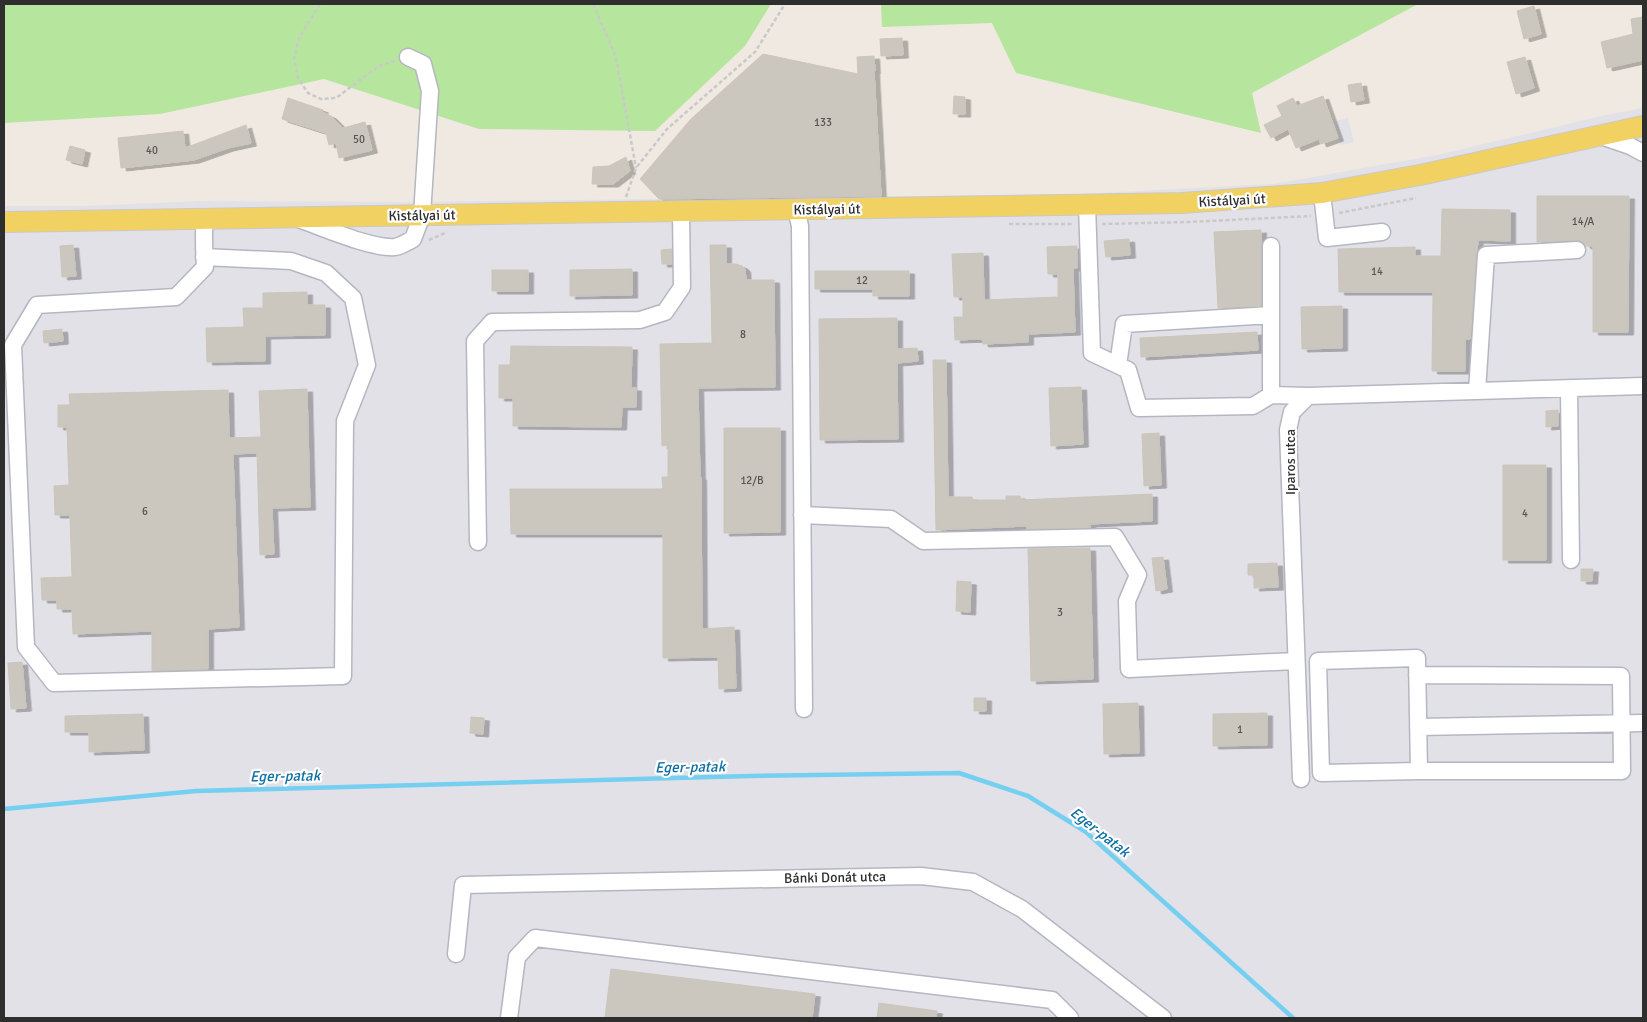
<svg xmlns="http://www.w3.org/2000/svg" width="1647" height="1022" font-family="Signika,sans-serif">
	<defs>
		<filter id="shadow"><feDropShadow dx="5.5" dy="3" stdDeviation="0" flood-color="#0004"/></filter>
	</defs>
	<rect width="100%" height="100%" fill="#efe9e1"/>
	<path fill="#e3e1e8" d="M1643,108v910h-1639v-812h80l119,-5 206,1 673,-8 192,-10 168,-30 164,-39z
		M1348,118l6,24 -13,3 -6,-24z"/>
	<path fill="#b6e59e" d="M4,4h767l-26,42 -90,85 -176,-2 -155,-50 -164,35 -156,9z
		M881,4h537l-166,89 9,40 -245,-60 -24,-50 -110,4z"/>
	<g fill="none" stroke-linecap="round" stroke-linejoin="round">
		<path stroke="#75cff0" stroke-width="4.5" d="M4,809l192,-18 554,-15 209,-3 69,23 58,36 207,186"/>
	</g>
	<path fill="#cbc7bf" stroke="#cbc5ba" filter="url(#shadow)" d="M1534,6l7,28 -17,5 -7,-28z
		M1643,17v43l-36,8 -6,-26 32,-8 -2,-15z
		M902,38l1,17 -22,1 -1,-17z
		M763,54l95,20 -1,-17 17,-1 1,15h-1l7,125 -222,3 -19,-20 51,-60z
		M1525,57l9,31 -18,6 -9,-32z
		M1361,83l3,17 -13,2 -3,-17z
		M954,96l11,1v17h-12z
		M1323,96l15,42 -17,6 -2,-5 -23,9 -8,-19 -17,9 -7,-13 18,-9 -5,-10 16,-8 4,8z
		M288,98l35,12 -1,2 9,4 12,12 22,-6 7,28 -33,8 -3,-15 -7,2 -3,-12 -44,-14z
		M246,125l5,18 -23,5 -34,12 -73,8 -3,-30 65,-7 2,17z
		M70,146l15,4 -3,14 -16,-4z
		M626,157l4,14 -17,13h-21l1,-17 16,-1z
		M1537,196h92l-1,136h-35v-86h-7l-4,-5 -6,-1 -39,2z
		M1442,209l68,1v31l-32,-1 -8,99h-5v32h-33l1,-79h-94l-1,-43 77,-2v9h26z
		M1261,230v76l-43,2 -4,-76z
		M1129,239l1,16 -24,2 -2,-16z
		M73,245l3,31 -14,1 -2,-31z
		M710,245h16v19h10l6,2 3,3 1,11h28l1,107 -77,1 2,89h1l1,152 32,-2 2,61 -17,1 -1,-32 -55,1v-124h-152l-1,-45h153l-1,-12h6v-32l-6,1 -2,-102 52,-1z
		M1077,246v22h-4l2,64 -47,2v8l-45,2 -1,-5 -27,1 -1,-23h9v-20h-9l-2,-43 31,-1 1,47 74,-3v-23h-10l-1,-27z
		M672,249v15h-10l-1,-14z
		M632,269v26l-62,1v-26z
		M492,270h36v21h-36z
		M815,271h94v25h-36v-7h-58z
		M307,292v13h18v30l-60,1v25l-58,1 -1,-34 38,-1 -1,-19h20v-15z
		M1342,306v42l-40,1 -1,-42z
		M897,318v31l20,-1 1,13 -21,2 1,76 -78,1 -1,-121z
		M62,329l1,12 -19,2 -1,-12z
		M1257,332l1,18 -117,7 -1,-19z
		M511,346l121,1 -1,41h5v19h-14l-1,20 -108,-1v-28h-14v-33h11z
		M933,360h13l2,137h24l1,3h33v-4h14l1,4 131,-6v27l-62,3v4l-63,1v-3l-91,4z
		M1081,387l2,57 -32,2 -2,-58z
		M307,389l3,118 -38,1 2,46 -14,1 -3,-102 -24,1 6,173 -31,2v40l-56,2v-40l-79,3 -1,-25h-15v-9h-15l-1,-22 31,-1 -2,-62h-15l-1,-29 15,-1 -2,-58h-9v-22h12l-1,-11 159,-4 1,48 32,-1 -2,-46z
		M1558,410v16l-12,1v-16z
		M724,428h56v104l-56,1z
		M1159,433l2,52 -17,1 -2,-52z
		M1503,465h43v95h-43z
		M1090,548l3,131 -62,2 -3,-132z
		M1163,557l4,32 -11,2 -4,-33z
		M1277,563l1,24 -24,1v-13h-6v-11z
		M1581,569h12l-1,12h-11z
		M957,581l14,1 -1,30 -14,-1z
		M22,662l4,46 -15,1 -3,-46z
		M974,698h12v13h-12z
		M1138,703l1,50 -35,1 -1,-50z
		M1267,713v32l-54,1v-32z
		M143,714l1,36 -55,2v-20h-24v-16z
		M471,717l13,1 -1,16 -13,-1z
		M611,969l204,25 -3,24h-207z
		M879,1003l58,8 -1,7h-59z"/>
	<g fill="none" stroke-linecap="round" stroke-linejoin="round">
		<g stroke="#b4b7c1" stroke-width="19">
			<path id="minor" d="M1598,135l32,11 13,7
				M1322,193l5,45 55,-6
				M1087,205l5,148 36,17 11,38 114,-2 18,-11 37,1 335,-10
				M796,209l4,17 4,483
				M301,220c23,8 71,29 94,27 6,-1 12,-5 18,-8l9,-24 8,-124 -7,-27 -15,-7
				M204,257l87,4 35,12 27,25 14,67 -22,56 -2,255 -289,7 -28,-36 -13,-302 24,-40 139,-8 29,-30c-1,-16 -2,-32 0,-48
				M1118,365l6,-41 147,-9
				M1569,389l2,171
				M1477,391l9,-136 91,-5
				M1271,395v-149
				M802,515l89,4 32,22 192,-4 23,38 -11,26 2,68 166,-8
				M478,542l-3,-201 17,-19 148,-2 25,-8 17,-25 -1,-76
				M1417,658l2,113 -98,2 -3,-112z
				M1417,675l204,1 1,95h-203
				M1418,727l225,-4
				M1301,779l-13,-349 4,-18 16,-16
				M456,954l7,-69 458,-9 52,6 49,27 141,109
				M509,1018l8,-61 18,-19 517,62 18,18"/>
		</g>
		<g stroke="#c9c9c9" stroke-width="22">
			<path id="major" d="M4,222l1178,-19 140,-10 103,-19 218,-48"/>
		</g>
		<path stroke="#c9c9c9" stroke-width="2.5" stroke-dasharray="4 2.5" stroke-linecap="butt" d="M320,4l-21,34 -5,20 4,20 10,15 13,6 15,-1 43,-32 16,-5
			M593,4l23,53 20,111
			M626,197l10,-29 31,-39 88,-77 30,-48
			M1339,213l77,-15
			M1009,224h65
			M1102,224l87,-2 122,-6
			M429,240l18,-8"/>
		<use href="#minor" stroke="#fff" stroke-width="16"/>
		<use href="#major" stroke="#f2d163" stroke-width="20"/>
	</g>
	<g text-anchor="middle" stroke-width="4.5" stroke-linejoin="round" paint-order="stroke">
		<g font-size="11" fill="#555452">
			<text x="823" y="126">133</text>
			<text x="359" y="143">50</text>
			<text x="152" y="154">40</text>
			<text x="1583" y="225">14/A</text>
			<text x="1377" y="275">14</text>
			<text x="862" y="284">12</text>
			<text x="743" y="338">8</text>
			<text x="752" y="484">12/B</text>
			<text x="145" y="515">6</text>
			<text x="1525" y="517">4</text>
			<text x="1060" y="616">3</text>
			<text x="1240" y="733">1</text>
		</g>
		<g font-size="14" fill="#2e2e2e" stroke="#fff">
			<text transform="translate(1232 200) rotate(-3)" y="5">Kistályai út</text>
			<text transform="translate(827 209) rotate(-1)" y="5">Kistályai út</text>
			<text transform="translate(422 215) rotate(-1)" y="5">Kistályai út</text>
			<text transform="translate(1290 462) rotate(-90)" y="5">Iparos utca</text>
			<text transform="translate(835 877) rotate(-1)" y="5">Bánki Donát utca</text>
		</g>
		<g font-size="15" font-style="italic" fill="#0d6fa3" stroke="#fff">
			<text transform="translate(690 767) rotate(-1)" y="5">Eger-patak</text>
			<text transform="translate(285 776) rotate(-1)" y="5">Eger-patak</text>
			<text transform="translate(1100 832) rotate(38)" y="5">Eger-patak</text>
		</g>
	</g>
	<rect width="1647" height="1022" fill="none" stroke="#2e2e2e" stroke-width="10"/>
</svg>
